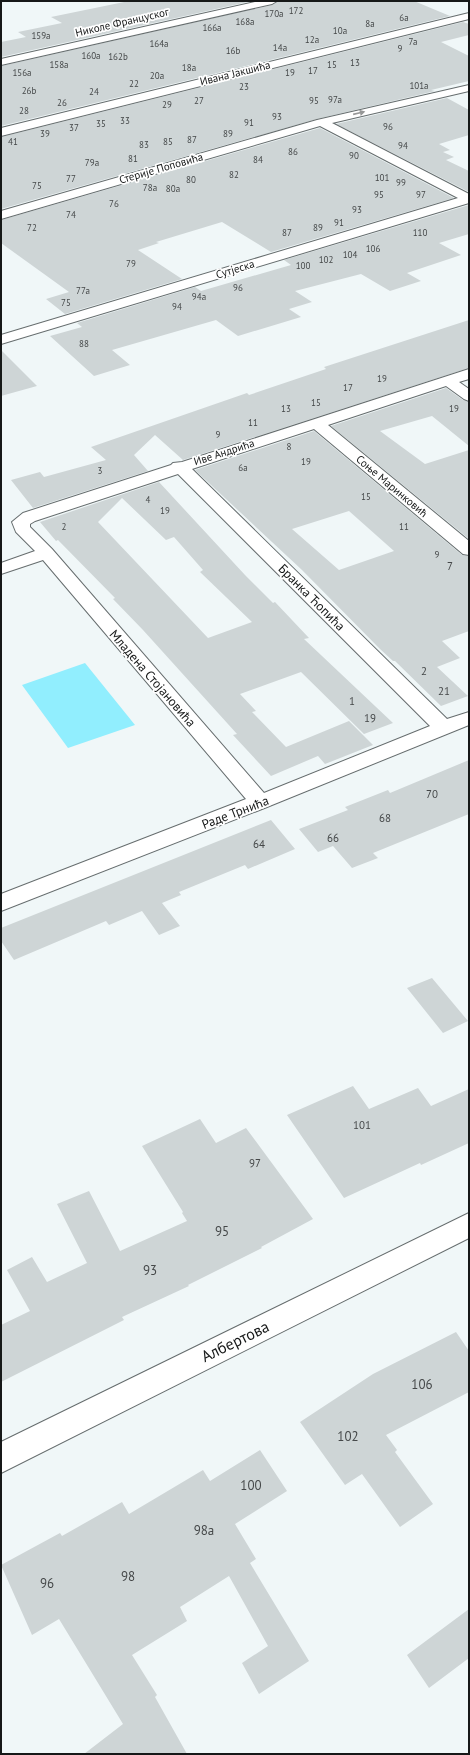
<svg xmlns="http://www.w3.org/2000/svg" width="470" height="1755" font-family="'PT Sans',sans-serif">
	<rect width="100%" height="100%" fill="#f0f7f8"/>
	<path fill="#91eefe" d="M85,663l50,62 -67,23 -46,-63z"/>
	<path fill="#ced5d6" fill-rule="evenodd" d="M129,1h123l-251,56v-15l25,-5 -8,-5 44,-9 -11,-6z
		M278,1h136l36,15 -449,110v-60l271,-61z
		M463,22l6,2v11l-28,7 28,14v25l-38,9 4,1 -118,28 -316,90v-72z
		M447,98l22,12v25l-30,9 11,6 -7,2 11,5 -8,3 23,11v21l-133,-68z
		M320,128l134,70 -183,54 -49,-30 -66,20 3,1 -21,7 44,29 -117,35 -19,-15 23,-7 -68,-49v-23z
		M469,205v29l-30,9 22,12 -54,18 14,8 -31,10 -29,-17 -66,17 17,11 -23,7 12,8 -63,19 -22,-16 -104,30 18,15 -36,11 -44,-40 32,-9 -5,-4 118,-36 6,4 90,-26 -7,-5z
		M469,320v48l-286,92 -28,-25 -21,20 14,16 -115,37 -22,-28 29,-8 4,5 62,-17 -15,-13 156,-54 2,2 77,-26 -2,-2z
		M1,350l36,36 -36,10z
		M446,388l17,12 6,2v44l-37,-30 -52,15 45,33 44,-14v89l-138,-113z
		M314,431l148,124 7,1v75l-27,10 18,17 -23,9 31,29 -27,10 -46,-45h-2l-13,-12 -78,-79 -107,-100zM349,511l45,40 -55,19 -47,-41z
		M159,482l86,93 28,28 2,-1 34,36 -5,1 89,84 -29,11 -63,-62 -61,22 16,17 -4,1 34,35 63,-26 24,24 -48,19 -7,-8 -47,20 -38,-41 4,-1 -94,-104 -30,-31 2,-1 -57,-58 -2,1 -16,-19zM122,498l44,42 8,-3 29,33 -3,2 52,50 -44,16 -110,-116z
		M469,760v54l-96,39 5,5 -26,10 -19,-22 -15,6 -19,-23 49,-19 -3,-3 43,-17 2,3z
		M271,820l24,29 -47,20 -3,-4 -66,27 2,3 -19,8 18,23 -21,9 -17,-24 -33,14 -3,-4 -92,39 -13,-19v-13z
		M432,978l36,43 -25,12 -36,-45z
		M353,1086l16,23 49,-21 13,18 38,-17v54l-48,22 -1,-2 -76,35 -57,-83z
		M200,1119l16,24 30,-15 67,91 -52,28 1,1 -74,37 1,1 -67,31 2,3 -123,62v-57l29,-14 -23,-41 25,-13 15,25 40,-19 -30,-59 32,-13 31,60 67,-30 -5,-8 1,-1 -41,-66z
		M456,1332l13,19v41l-83,43 11,15 -2,2 38,52 -33,23 -38,-53 -17,11 -45,-63 73,-48z
		M260,1450l27,41 -52,33 21,35 -6,4 59,98 -50,33 -17,-31 26,-17 -39,-70 -49,31 7,14 -55,34 25,40 -2,2 32,57h-103l39,-30 -64,-105 -27,16 -31,-70 59,-32 2,3 60,-34 7,12 74,-44 7,11z
		M469,1609v49l-40,30 -22,-33z"/>
	<g fill="none" stroke-linecap="round" stroke-linejoin="round">
		<g stroke="#666d6e" stroke-width="2">
			<path id="street" d="M259,1h18l-5,3 -271,61v-6z
				M469,13v6l-468,117v-8z
				M469,85v6l-137,32 137,71v9l-468,141v-9l457,-137 -138,-72 -319,93v-8l316,-91z
				M469,369v10l-10,3 10,7v12l-5,-2 -18,-13 -118,39 141,116v14l-6,-1 -149,-125 -122,40 255,250 22,-7v13l-202,82 -266,104v-17l245,-95 -203,-239 -42,14v-11l34,-12 -19,-19 -4,-10 11,-9 148,-48 2,-2 9,-1zM178,474l252,252 -166,67 -212,-244 -22,-22v-3l5,-3z
				M469,1213v25l-468,235v-31z"/>
		</g>
		<use href="#street" fill="#fff" fill-rule="evenodd"/>
	</g>
	<defs><path id="oneway-solid" d="M-6-.8H1V-3.2L6.5 0L1 3.2V.8H-6Z"/></defs>
	<use fill="#969797" href="#oneway-solid" transform="translate(359 113) rotate(-13)"/>
	<g text-anchor="middle" stroke-width="3.5" stroke-linejoin="round" paint-order="stroke">
		<g font-size="9" fill="#444748">
			<text x="296" y="14">172</text>
			<text x="274" y="17">170a</text>
			<text x="404" y="21">6a</text>
			<text x="245" y="25">168a</text>
			<text x="370" y="27">8a</text>
			<text x="212" y="31">166a</text>
			<text x="340" y="34">10a</text>
			<text x="41" y="39">159a</text>
			<text x="312" y="43">12a</text>
			<text x="413" y="45">7a</text>
			<text x="159" y="47">164a</text>
			<text x="280" y="51">14a</text>
			<text x="400" y="52">9</text>
			<text x="233" y="54">16b</text>
			<text x="91" y="59">160a</text>
			<text x="118" y="60">162b</text>
			<text x="355" y="66">13</text>
			<text x="59" y="68">158a</text>
			<text x="332" y="68">15</text>
			<text x="189" y="71">18a</text>
			<text x="313" y="74">17</text>
			<text x="22" y="76">156a</text>
			<text x="290" y="76">19</text>
			<text x="157" y="79">20a</text>
			<text x="134" y="87">22</text>
			<text x="419" y="89">101a</text>
			<text x="244" y="90">23</text>
			<text x="29" y="94">26b</text>
			<text x="94" y="95">24</text>
			<text x="335" y="103">97a</text>
			<text x="199" y="104">27</text>
			<text x="314" y="104">95</text>
			<text x="62" y="106">26</text>
			<text x="167" y="108">29</text>
			<text x="24" y="114">28</text>
			<text x="277" y="120">93</text>
			<text x="125" y="124">33</text>
			<text x="249" y="126">91</text>
			<text x="101" y="127">35</text>
			<text x="388" y="130">96</text>
			<text x="74" y="131">37</text>
			<text x="45" y="137">39</text>
			<text x="228" y="137">89</text>
			<text x="192" y="143">87</text>
			<text x="13" y="145">41</text>
			<text x="168" y="145">85</text>
			<text x="144" y="148">83</text>
			<text x="403" y="149">94</text>
			<text x="293" y="155">86</text>
			<text x="354" y="159">90</text>
			<text x="133" y="162">81</text>
			<text x="258" y="163">84</text>
			<text x="92" y="166">79a</text>
			<text x="234" y="178">82</text>
			<text x="382" y="181">101</text>
			<text x="71" y="182">77</text>
			<text x="191" y="183">80</text>
			<text x="401" y="186">99</text>
			<text x="37" y="189">75</text>
			<text x="150" y="191">78a</text>
			<text x="173" y="192">80a</text>
			<text x="379" y="198">95</text>
			<text x="421" y="198">97</text>
			<text x="114" y="207">76</text>
			<text x="357" y="213">93</text>
			<text x="71" y="218">74</text>
			<text x="339" y="226">91</text>
			<text x="32" y="231">72</text>
			<text x="318" y="231">89</text>
			<text x="287" y="236">87</text>
			<text x="420" y="236">110</text>
			<text x="373" y="252">106</text>
			<text x="350" y="258">104</text>
			<text x="326" y="263">102</text>
			<text x="131" y="267">79</text>
			<text x="303" y="269">100</text>
			<text x="238" y="291">96</text>
			<text x="83" y="294">77a</text>
			<text x="199" y="300">94a</text>
			<text x="66" y="306">75</text>
			<text x="177" y="310">94</text>
			<text x="84" y="347">88</text>
			<text x="382" y="382">19</text>
			<text x="348" y="391">17</text>
			<text x="316" y="406">15</text>
			<text x="286" y="412">13</text>
			<text x="454" y="412">19</text>
			<text x="253" y="426">11</text>
			<text x="218" y="438">9</text>
			<text x="289" y="450">8</text>
			<text x="306" y="465">19</text>
			<text x="243" y="471">6a</text>
			<text x="100" y="474">3</text>
			<text x="366" y="500">15</text>
			<text x="148" y="503">4</text>
			<text x="165" y="514">19</text>
			<text x="64" y="530">2</text>
			<text x="404" y="530">11</text>
			<text x="437" y="558">9</text>
		</g>
		<g font-size="11" fill="#161818" stroke="#fff">
			<text transform="translate(122 22) rotate(-13)" y="4">Николе Француског</text>
			<text transform="translate(235 73) rotate(-14)" y="4">Ивана Јакшића</text>
			<text transform="translate(161 168) rotate(-16)" y="4">Стерије Поповића</text>
			<text transform="translate(235 269) rotate(-17)" y="4">Сутјеска</text>
			<text transform="translate(224 452) rotate(-18)" y="4">Иве Андрића</text>
			<text transform="translate(392 486) rotate(40)" y="4">Соње Маринковић</text>
		</g>
		<g font-size="11" fill="#444748">
			<text x="450" y="570">7</text>
			<text x="424" y="675">2</text>
			<text x="444" y="695">21</text>
			<text x="352" y="705">1</text>
			<text x="370" y="722">19</text>
			<text x="432" y="798">70</text>
			<text x="385" y="822">68</text>
			<text x="333" y="842">66</text>
			<text x="259" y="848">64</text>
			<text x="362" y="1129">101</text>
			<text x="255" y="1167">97</text>
		</g>
		<g font-size="13" fill="#161818" stroke="#fff">
			<text transform="translate(312 597) rotate(45)" y="5">Бранка Ћопића</text>
			<text transform="translate(153 678) rotate(49)" y="5">Младена Стојановића</text>
			<text transform="translate(235 812) rotate(-21)" y="5">Раде Трнића</text>
		</g>
		<g font-size="13" fill="#444748">
			<text x="222" y="1236">95</text>
			<text x="150" y="1275">93</text>
			<text x="422" y="1389">106</text>
			<text x="348" y="1441">102</text>
			<text x="251" y="1490">100</text>
			<text x="204" y="1535">98a</text>
			<text x="128" y="1581">98</text>
			<text x="47" y="1588">96</text>
		</g>
		<g font-size="16" fill="#161818" stroke="#fff">
			<text transform="translate(235 1341) rotate(-26)" y="6">Албертова</text>
		</g>
	</g>
	<rect width="470" height="1755" fill="none" stroke="#161818" stroke-width="4"/>
</svg>
